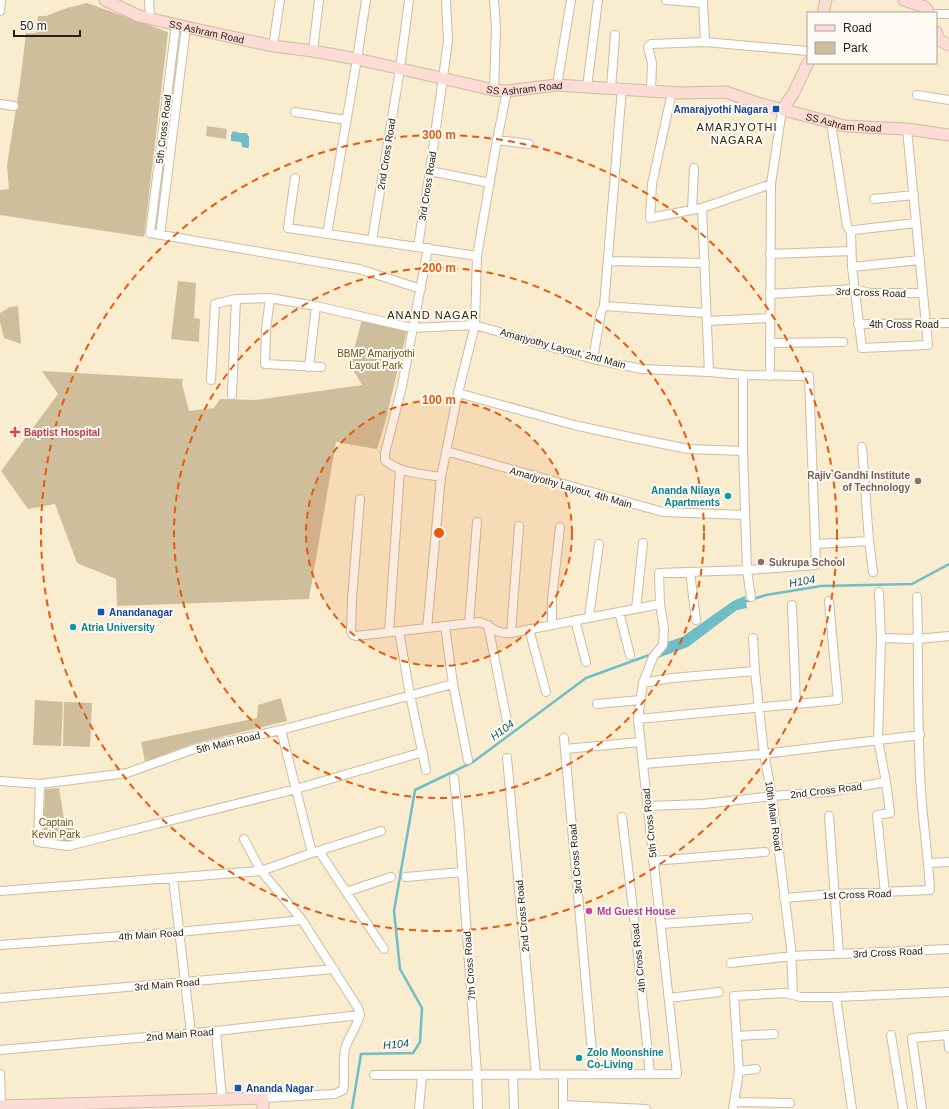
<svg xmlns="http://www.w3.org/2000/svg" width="949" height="1109" font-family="Helvetica,sans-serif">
	<rect width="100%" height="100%" fill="#faecce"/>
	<path fill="#cebe9c" d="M87,3l81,29 -24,205 -144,-22v-25l9,-1 -2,-24 13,-82 6,-50h10l2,-17h8l21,-8z
		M207,126l20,3 -1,10 -20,-3z
		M178,281l18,2 -2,35 6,1 -1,23 -28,-3z
		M18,306l3,38 -17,-6 -4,-16v-9l10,-6z
		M362,319l45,12 -22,92 -8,26 -41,-7 -27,157 -192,7 -1,-27 -39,-16 -22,-59 -27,5 -27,-38 57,-77 -16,-23 141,8 -1,5 7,27 25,-3 6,-9 36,1 106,-15 -12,-20z
		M281,698l6,23 -95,23 -47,18 -4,-20 116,-24 1,-13z
		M35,700l28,2 -2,44 -28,-1z
		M64,702l28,1 -2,44 -27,-1z
		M59,788l5,31 8,-1 3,22 -7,2 -25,-4 2,-49z"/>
	<path fill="#6fbec7" d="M233,131l7,2h7l2,4v10l-1,1 -6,-1 -1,-5 -10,-1v-6z
		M745,596l2,12 -10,2 -49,37 -33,12 9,-16 18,-6 51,-36z"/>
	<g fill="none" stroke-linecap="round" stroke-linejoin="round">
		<path stroke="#6fbec7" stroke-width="2.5" d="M744,602l22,-7 55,-9 91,-2 37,-20
			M352,1109l9,-55 52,-1 7,-11 2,-34 -22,-39 -6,-58 21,-121 58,-28 113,-84 66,-24"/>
		<g stroke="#cbbda1" stroke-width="10">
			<path id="street" d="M149,0l1,17
				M494,0l2,27 -2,63
				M666,0l36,3
				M703,0l2,42
				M0,11l1,-11
				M936,14h13
				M176,24l-26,209 209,36 62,20
				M273,46l7,-46
				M313,51l6,-51
				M557,85l14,-85
				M587,87l11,-87
				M611,88l4,-53
				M651,90l1,-27 -4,-16 3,-3 54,-2 103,9
				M672,92l-20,92 -2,34 52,-10
				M917,95l32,5
				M0,104l14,2
				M295,112l51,8
				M831,123l16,103 4,6 1,35 10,81 66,-3 -21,-216
				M497,140l32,4
				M430,171l60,12
				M295,178l-7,50 189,28
				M874,199l40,-4
				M692,210l2,-42
				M851,232l3,-2 62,-7
				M327,234l30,-175 9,-59
				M160,235l26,-208
				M372,240l28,-171 9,-69
				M418,246l12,-75 18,-130 -2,-41
				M428,248l-26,138 -17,67v7c14,13 37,14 56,17
				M770,254l81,-3
				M608,261l97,2
				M852,267l68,-7
				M770,294l84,-5 16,4h53
				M270,298l-4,32 -1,34 56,3
				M604,306l102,7
				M707,321l63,-3
				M858,324l91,-1
				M770,343l73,-1
				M593,359l8,-47 3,-6 18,-218
				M309,367l7,-61
				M709,372l-7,-164 69,-24
				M770,376l1,-192 11,-74
				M211,380l4,-76 21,-5 34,-1 46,8 96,22 63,-3 118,34 49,10 67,3 34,3 66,1 7,189 -69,5 4,27
				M458,393l116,32 60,13 54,11 55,2
				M232,395l4,-96
				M862,447l7,94 4,31
				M446,451l217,61 82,3
				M360,499l-8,100 -1,32 2,4 3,1 124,-14c14,5 14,12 31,11l149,-29
				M816,544l53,-3
				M690,572l6,48
				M879,592l2,46 -3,102 8,42 4,31 -13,2 8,78
				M792,605l4,100
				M636,609l7,-66
				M619,612l11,43
				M589,617l10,-73
				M575,620l11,42
				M469,623l8,-101
				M552,624v-25l8,-72
				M488,625l20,101
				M445,626l8,58 15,76
				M427,628l14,-151 17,-84 17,-68 2,-69 20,-116 10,-49
				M529,629l17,63
				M399,631l11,64 16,75
				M389,632l11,-162
				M511,633l8,-107
				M753,638l2,33 9,83 8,42 19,152 2,47
				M881,638l37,1 31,-3
				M643,683l29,-5 83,-7
				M597,704l44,-4
				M638,719l200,-19 -9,-99
				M281,730l31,123
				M564,738l30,336
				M565,749l75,-7
				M507,758l29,317
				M643,764l121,-10 156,-19
				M454,778l5,45 18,251 1,35
				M0,781l40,3 87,-11 67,-24 87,-19 172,-46
				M40,784l-2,58 30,4 228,-57 127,-37
				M647,806l57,-2 68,-8 56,-4 58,-10
				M829,816l10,138
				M622,817l13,109 15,148
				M244,839l17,32 51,-18 69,-22
				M319,851l65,98
				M653,861l112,-9
				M929,863l20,-1
				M406,877l56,-5
				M173,878l18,155
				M0,891l261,-20 41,49 56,88 2,7c-3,11 -10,20 -14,31 -5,15 0,29 -3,44l-8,4 -72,4
				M346,892l45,-15
				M784,898l50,-4 96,-4c-2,-39 -9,-79 -10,-118 -3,-58 -1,-117 -3,-175
				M661,924l87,-6
				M0,945l179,-13 123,-12
				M731,963l61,-7 157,-7
				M836,997l16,112
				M0,998l334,-29
				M669,998l50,-6
				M216,1031l6,68
				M891,1035l12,74
				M949,1035h-1l1,13
				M737,1036l37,-2
				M0,1050l216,-19 144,-16
				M739,1071l17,-2
				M0,1074l1,32
				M374,1075l303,-1 -39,-355 5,-36 10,-26 10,-12 1,-16 -4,-25 -1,-31 88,-3 -4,-119v-76
				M513,1075l1,34
				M734,1102l56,1
				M563,1105l83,4
				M419,1109l3,-34
				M563,1109v-34
				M733,1109l6,-38 -5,-75 51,-3 16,4h35l113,-5
				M922,1109l-10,-71 36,-3"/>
		</g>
		<g stroke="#cbbda1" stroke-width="13">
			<g id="secondary">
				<path id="s1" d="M105,0l34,16 47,11 87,19 40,5 44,8 137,31 13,1 50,-6 123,8 46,-1 31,11 88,23 62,3 42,6"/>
				<path d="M904,0l21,7 4,6"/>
				<path d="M823,13l3,-13"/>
				<path d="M936,32l3,8 10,5"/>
				<path d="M782,110l11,-16 15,-31"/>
				<path d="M0,1106l263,-8v11"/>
			</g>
		</g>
		<use href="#street" stroke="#fff" stroke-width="8"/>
		<use href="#secondary" stroke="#fcdcd5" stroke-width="11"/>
	</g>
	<circle cx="439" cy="533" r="133" fill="#e8590c" fill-opacity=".12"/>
	<g fill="none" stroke="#e8590c" stroke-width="2" stroke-dasharray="7 5">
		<circle cx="439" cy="533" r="133"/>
		<circle cx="439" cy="533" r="265"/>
		<circle cx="439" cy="533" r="398"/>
	</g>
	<g fill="#1a4fb4" stroke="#fdfaf4" stroke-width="1.5">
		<rect x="772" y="105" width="8" height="8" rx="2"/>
		<rect x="97" y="608" width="8" height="8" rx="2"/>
		<rect x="234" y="1084" width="8" height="8" rx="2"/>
	</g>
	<path fill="#e0444e" stroke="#fdfaf4" stroke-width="1.5" d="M13 426h4v4h4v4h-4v4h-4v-4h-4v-4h4z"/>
	<g fill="#8d6e63" stroke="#fdfaf4" stroke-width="1.5">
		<circle cx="918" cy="481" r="4"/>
		<circle cx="761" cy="562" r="4"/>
	</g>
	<g fill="#0f9aa8" stroke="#fdfaf4" stroke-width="1.5">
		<circle cx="728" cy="496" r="4"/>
		<circle cx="73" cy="627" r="4"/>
		<circle cx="579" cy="1058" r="4"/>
	</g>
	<circle fill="#d1479c" stroke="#fdfaf4" stroke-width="1.5" cx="589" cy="911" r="4"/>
	<g text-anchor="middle" stroke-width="4" stroke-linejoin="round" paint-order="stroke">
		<g font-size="10" fill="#272217" stroke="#fdfaf4">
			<text dy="4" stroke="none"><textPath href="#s1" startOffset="107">SS Ashram Road</textPath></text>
			<text dy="4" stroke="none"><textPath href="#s1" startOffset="431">SS Ashram Road</textPath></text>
			<text dy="4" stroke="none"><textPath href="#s1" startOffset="755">SS Ashram Road</textPath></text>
			<text transform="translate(163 129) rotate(-83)" y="4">5th Cross Road</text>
			<text transform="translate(386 154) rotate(-81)" y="4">2nd Cross Road</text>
			<text transform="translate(427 186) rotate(-81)" y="4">3rd Cross Road</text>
			<text transform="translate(871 292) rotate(2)" y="4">3rd Cross Road</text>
			<text x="904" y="328">4th Cross Road</text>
			<text transform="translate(563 348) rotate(15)" y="4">Amarjyothy Layout, 2nd Main</text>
			<text transform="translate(571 487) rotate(16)" y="4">Amarjyothy Layout, 4th Main</text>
			<text transform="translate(228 742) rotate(-13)" y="4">5th Main Road</text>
			<text transform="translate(826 790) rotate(-7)" y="4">2nd Cross Road</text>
			<text transform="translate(774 816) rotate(82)" y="4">10th Main Road</text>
			<text transform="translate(649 823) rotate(-96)" y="4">5th Cross Road</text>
			<text transform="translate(575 859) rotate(-95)" y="4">3rd Cross Road</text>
			<text transform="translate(857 894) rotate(-2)" y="4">1st Cross Road</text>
			<text transform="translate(522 916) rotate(-95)" y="4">2nd Cross Road</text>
			<text transform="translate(151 934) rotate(-4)" y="4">4th Main Road</text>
			<text transform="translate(888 952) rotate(-3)" y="4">3rd Cross Road</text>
			<text transform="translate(638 958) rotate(-96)" y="4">4th Cross Road</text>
			<text transform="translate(469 966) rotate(-94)" y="4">7th Cross Road</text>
			<text transform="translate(167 984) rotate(-5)" y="4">3rd Main Road</text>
			<text transform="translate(180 1034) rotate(-5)" y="4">2nd Main Road</text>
		</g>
		<g font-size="10" font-weight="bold" fill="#164399" stroke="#fdfaf4" text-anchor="start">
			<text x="768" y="113" text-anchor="end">Amarajyothi Nagara</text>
			<text x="109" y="616">Anandanagar</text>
			<text x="246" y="1092">Ananda Nagar</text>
		</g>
		<g font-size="10" fill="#6d530f" stroke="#fdfaf4">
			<text x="376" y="357">BBMP Amarjyothi<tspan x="376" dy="12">Layout Park</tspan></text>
			<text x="56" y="826">Captain<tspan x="56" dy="12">Kevin Park</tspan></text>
		</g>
		<g font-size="10" font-weight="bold" fill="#be3a42" stroke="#fdfaf4" text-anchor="start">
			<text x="24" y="436">Baptist Hospital</text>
		</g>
		<g font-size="10" font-weight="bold" fill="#785e54" stroke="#fdfaf4" text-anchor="end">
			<text x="910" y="479">Rajiv Gandhi Institute<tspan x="910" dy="12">of Technology</tspan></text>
			<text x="769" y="566" text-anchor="start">Sukrupa School</text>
		</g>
		<g font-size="10" font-weight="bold" fill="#0d838f" stroke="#fdfaf4" text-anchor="start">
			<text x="720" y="494" text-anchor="end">Ananda Nilaya<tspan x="720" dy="12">Apartments</tspan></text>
			<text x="81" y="631">Atria University</text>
			<text x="587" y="1056">Zolo Moonshine<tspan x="587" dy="12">Co-Living</tspan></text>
		</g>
		<g font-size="10" font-weight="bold" fill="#b23c85" stroke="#fdfaf4" text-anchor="start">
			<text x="597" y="915">Md Guest House</text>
		</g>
		<g font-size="11" letter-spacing="1" fill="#32280f" stroke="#fdfaf4">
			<text x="737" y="131">AMARJYOTHI<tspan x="737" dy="13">NAGARA</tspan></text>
			<text x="433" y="319">ANAND NAGAR</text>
		</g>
		<g font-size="11" font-style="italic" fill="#155960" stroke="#fdfaf4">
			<text transform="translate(802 581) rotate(-10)" y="4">H104</text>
			<text transform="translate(502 730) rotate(-37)" y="4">H104</text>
			<text transform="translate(396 1044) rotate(-5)" y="4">H104</text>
		</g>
	</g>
	<circle cx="439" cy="533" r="6" fill="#e8590c" stroke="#fdfaf4" stroke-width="2"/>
	<g font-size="12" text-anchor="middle" font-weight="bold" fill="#e8590c" stroke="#fdfaf4" stroke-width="4" stroke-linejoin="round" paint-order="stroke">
		<text x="439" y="139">300 m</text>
		<text x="439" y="272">200 m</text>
		<text x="439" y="404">100 m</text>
	</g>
	<rect x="807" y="12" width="130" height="52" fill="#fdfaf4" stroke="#a7a49c"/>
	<rect x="815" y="25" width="20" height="6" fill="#fcdcd5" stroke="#a7a49c"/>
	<text x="843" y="32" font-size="12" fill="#272217">Road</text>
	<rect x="815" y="42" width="20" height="12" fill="#cebe9c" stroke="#a7a49c"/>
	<text x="843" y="52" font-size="12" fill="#272217">Park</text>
	<path d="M14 30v6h66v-6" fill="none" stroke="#272217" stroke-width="2"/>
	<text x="20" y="30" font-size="12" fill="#272217" stroke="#fdfaf4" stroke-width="3" paint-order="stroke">50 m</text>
</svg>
